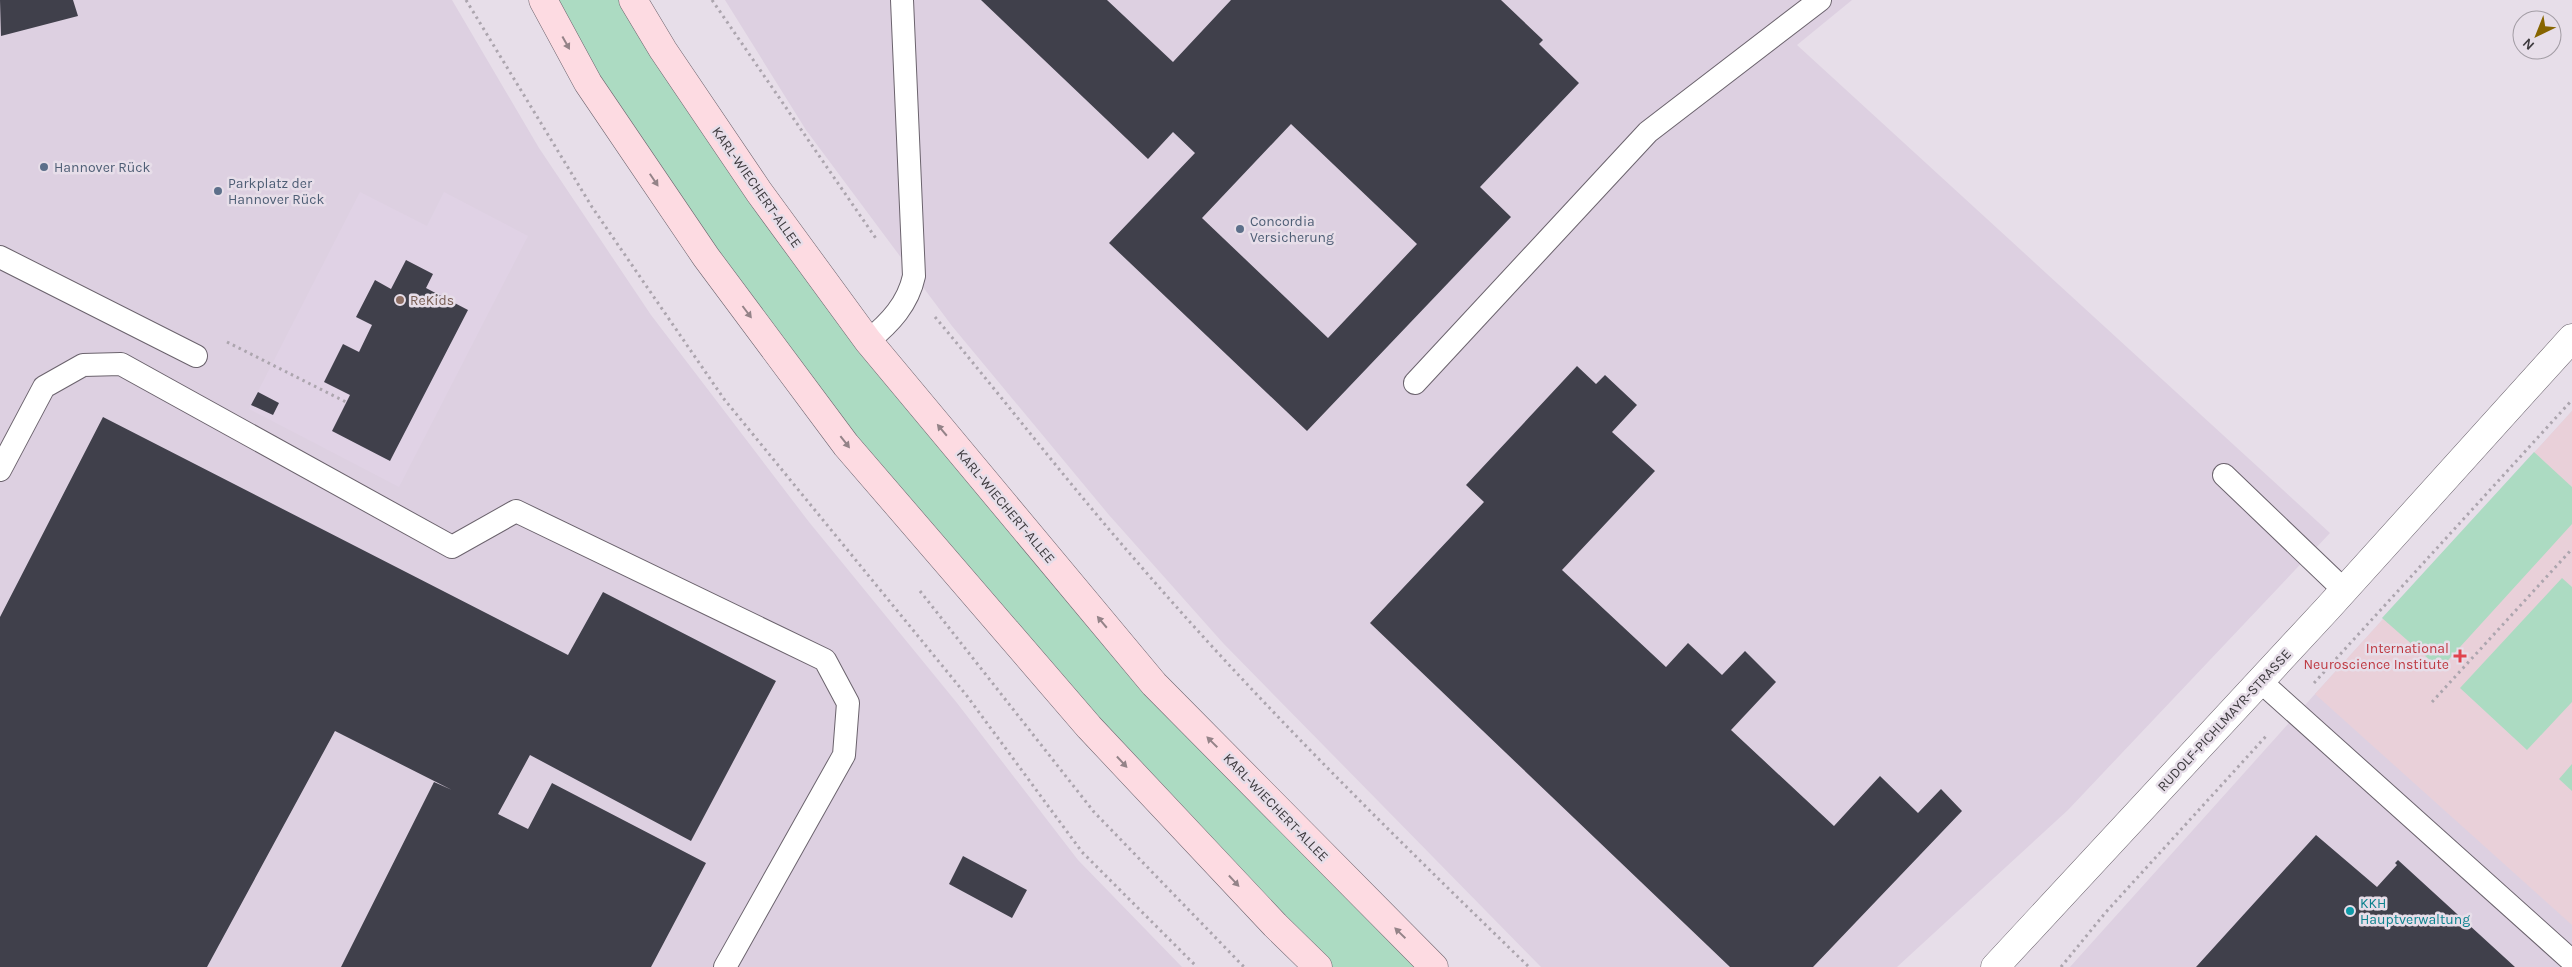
<svg xmlns="http://www.w3.org/2000/svg" width="2572" height="967" font-family="Karla,sans-serif">
	<rect width="100%" height="100%" fill="#e7dee9"/>
	<path fill="#ddd0e1" d="M0,0h452l87,148 112,167 158,207 148,181 121,157 104,107h-1182z
		M725,0h1127l-55,45 533,488 -262,277 -171,157h-356l-318,-324 -114,-128 -157,-189 -146,-196z
		M2572,411v556h-502l245,-273z"/>
	<path fill="#e0d2e5" d="M360,192l67,34 17,-34 84,44 -129,251 -150,-78z"/>
	<path fill="#e9d0d9" d="M2572,411v514l-257,-231z"/>
	<path fill="#acdbc2" d="M543,0h90l126,192 395,492 280,283h-116l-472,-522z
		M2534,452l38,35v37l-132,145 -58,-51z
		M2562,578l10,9v115l-45,48 -67,-62z
		M2572,764v27l-13,-12z"/>
	<path fill="#40404b" fill-rule="evenodd" d="M0,0h73l5,16 -77,20z
		M981,0h126l66,62 58,-62h270l42,40 -4,4 40,39 -99,104 31,30 -204,214 -198,-188 86,-90 -22,-21 -25,27zM1291,124l126,120 -89,94 -126,-120z
		M406,260l27,14 -7,14 42,22 -78,151 -58,-30 18,-36 -26,-13 19,-38 16,8 13,-27 -16,-8 19,-37 16,9z
		M1577,366l19,18 9,-9 32,30 -25,27 43,39 -93,99 104,97 22,-24 34,32 23,-24 31,31 -45,48 103,96 46,-50 38,37 23,-24 21,22 -149,156h-83l-360,-344 114,-121 -18,-17z
		M258,392l21,11 -6,12 -22,-10z
		M103,417l465,238 35,-63 173,89 -85,160 -161,-86 -32,59 30,15 24,-46 154,80 -55,104h-310l93,-185 18,8 -117,-59 -128,236h-207v-350z
		M2316,835l61,52 20,-22 -2,-2 3,-3 117,107h-319z
		M963,856l64,34 -15,28 -63,-34z"/>
	<g fill="none" stroke-linecap="round" stroke-linejoin="round">
		<g stroke="#6b636d" stroke-width="24">
			<path id="lane" d="M0,257l196,99
				M868,341c22,-18 40,-37 46,-65l-12,-276
				M1415,383l233,-251 172,-132
				M0,470l44,-83 39,-22 38,-1 331,183 64,-36 309,149 23,43 -4,52 -119,212
				M2224,475l120,115
				M2260,681l312,280"/>
		</g>
		<g stroke="#6b636d" stroke-width="29">
			<path id="street" d="M1995,967l333,-359 244,-270"/>
		</g>
		<g stroke="#6b636d" stroke-width="29">
			<path id="secondary" d="M543,0l45,83 118,174 140,188 243,282 186,198 43,42
				M633,0l30,50 96,142 109,149 286,343 280,283"/>
		</g>
		<path stroke="#aca5ae" stroke-width="3" stroke-dasharray="2.5 4" stroke-linecap="butt" d="M466,0l126,207 132,192 243,297 115,156 115,115
			M712,0l165,240
			M935,317c68,81 133,166 203,246 122,142 257,274 391,404
			M227,342l119,60
			M920,591l174,221 150,155
			M2314,683l258,-283
			M2432,702l140,-153
			M2061,967l45,-55 162,-178"/>
		<use href="#lane" stroke="#fff" stroke-width="22"/>
		<use href="#street" stroke="#fff" stroke-width="28"/>
		<use href="#secondary" stroke="#fddbe2" stroke-width="28"/>
	</g>
	<defs><path id="oneway-solid" d="M-6-.8H1V-3.2L6.5 0L1 3.2V.8H-6Z" transform="scale(1.25)"/></defs>
	<g fill="#948388">
		<use href="#oneway-solid" transform="translate(566 43) rotate(61)"/>
		<use href="#oneway-solid" transform="translate(654 180) rotate(56)"/>
		<use href="#oneway-solid" transform="translate(747 312) rotate(53)"/>
		<use href="#oneway-solid" transform="translate(942 430) rotate(-130)"/>
		<use href="#oneway-solid" transform="translate(845 442) rotate(52)"/>
		<use href="#oneway-solid" transform="translate(1102 622) rotate(-130)"/>
		<use href="#oneway-solid" transform="translate(1212 742) rotate(-135)"/>
		<use href="#oneway-solid" transform="translate(1122 762) rotate(47)"/>
		<use href="#oneway-solid" transform="translate(1234 881) rotate(47)"/>
		<use href="#oneway-solid" transform="translate(1400 933) rotate(-136)"/>
	</g>
	<g fill="#5c6f8a" stroke="#e7dee9" stroke-width="2">
		<circle cx="44" cy="167" r="5"/>
		<circle cx="218" cy="191" r="5"/>
		<circle cx="1240" cy="229" r="5"/>
	</g>
	<circle fill="#8d6e63" stroke="#e7dee9" stroke-width="2" cx="400" cy="300" r="5"/>
	<path fill="#e0444e" stroke="#e7dee9" stroke-width="2" d="M2457.5 648.5h5v5h5v5h-5v5h-5v-5h-5v-5h5z"/>
	<circle fill="#0f9aa8" stroke="#e7dee9" stroke-width="2" cx="2350" cy="911" r="5"/>
	<g text-anchor="middle" stroke-width="5" stroke-linejoin="round" paint-order="stroke">
		<g font-size="14" fill="#4e5e75" stroke="#e7dee9" text-anchor="start">
			<text x="54" y="172">Hannover Rück</text>
			<text x="228" y="188">Parkplatz der<tspan x="228" dy="16">Hannover Rück</tspan></text>
			<text x="1250" y="226">Concordia<tspan x="1250" dy="16">Versicherung</tspan></text>
		</g>
		<g font-size="14" fill="#3e3b3f" stroke="#e7dee9">
			<text transform="translate(757 187) rotate(55)" y="5">KARL-WIECHERT-ALLEE</text>
			<text transform="translate(1006 506) rotate(50)" y="5">KARL-WIECHERT-ALLEE</text>
			<text transform="translate(2224 720) rotate(-47)" y="5">RUDOLF-PICHLMAYR-STRASSE</text>
			<text transform="translate(1276 807) rotate(46)" y="5">KARL-WIECHERT-ALLEE</text>
		</g>
		<g font-size="14" fill="#785e54" stroke="#e7dee9" text-anchor="start">
			<text x="410" y="305">ReKids</text>
		</g>
		<g font-size="14" fill="#be3a42" stroke="#e7dee9" text-anchor="end">
			<text x="2449" y="653">International<tspan x="2449" dy="16">Neuroscience Institute</tspan></text>
		</g>
		<g font-size="14" fill="#0d838f" stroke="#e7dee9" text-anchor="start">
			<text x="2360" y="908">KKH<tspan x="2360" dy="16">Hauptverwaltung</tspan></text>
		</g>
	</g>
	<g transform="translate(2537 35) rotate(223)"><circle r="24" fill="#e7dee9" stroke="#a39da5"/>
	<path d="M0-4L9 19L0 12L-9 19Z" fill="#876500"/>
	<text y="-8" font-size="14" font-weight="bold" text-anchor="middle" fill="#3e3b3f">N</text>
	</g>
</svg>
